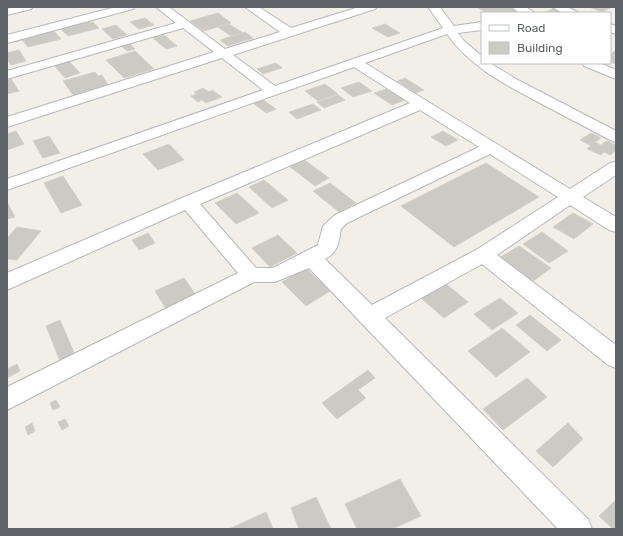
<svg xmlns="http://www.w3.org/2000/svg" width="623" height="536" font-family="Rubik,sans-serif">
	<rect width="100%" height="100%" fill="#f1efe8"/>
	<path fill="#cccac5" stroke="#d6d1c6" d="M477,7h37l7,4 -11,2h-23z
		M589,7h23l-10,5z
		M553,9l11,4h-21z
		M218,13l13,10 -27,8 -14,-10z
		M145,18l9,7 -15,4 -9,-7z
		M85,22l1,1 7,-1 6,6 -31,8 -8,-8z
		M229,24l14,9 -12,3 -13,-9z
		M385,24l15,9 -12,4 -16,-9z
		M116,25l11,10 -14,4 -11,-10z
		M53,30l8,9 -33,8 -6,-7 -6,2 -1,-2z
		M245,32l8,6 -25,8 -8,-6z
		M164,35l13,11 -11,3 -13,-11z
		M130,44l5,5 -8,2 -6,-5z
		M19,50l7,11 -15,4 -4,-6v-6z
		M135,51l19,18 -30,9 -18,-18z
		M615,51l1,1v12l-6,-2v-8z
		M68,60l12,13 -15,5 -12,-14z
		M276,63l6,5 -19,6 -6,-5z
		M95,72l3,4 4,-1 6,10 -35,10 -10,-14z
		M405,78l19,12 -8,3 -19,-12z
		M11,79l8,12 -12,3v-14z
		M359,82l13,9 -19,6 -12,-9z
		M325,84l13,10 -20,7 -13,-10z
		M203,88l6,4 3,-2 10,7 -16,6 -4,-3 -4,2 -7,-6 6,-2 -3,-2z
		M389,88l18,11 -15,6 -18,-12z
		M338,95l7,5 -21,8 -7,-6z
		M262,99l14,10 -10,4 -13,-10z
		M313,104l8,6 -24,9 -8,-7z
		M16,131l8,13 -17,6v-16z
		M443,131l15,9 -12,6 -15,-9z
		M591,133l10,5 -6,4 6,3 6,-4 9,4v5l-6,5 -6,-3 -3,3 -14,-6 4,-3 -11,-6z
		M49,136l11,17 -17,5 -10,-17z
		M169,144l15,16 -26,10 -15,-16z
		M303,159l26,19 -14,8 -26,-20z
		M486,163l53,34 -85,50 -53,-41z
		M63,176l19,29 -21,8 -17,-30z
		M264,180l24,20 -16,8 -23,-21z
		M330,183l26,20 -17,9 -26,-21z
		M237,193l22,20 -23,11 -21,-21z
		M7,202l8,15 -8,2z
		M573,213l20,11 -19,15 -21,-12z
		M17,227l24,4 -24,29 -10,-1v-21z
		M542,232l26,19 -19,12 -26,-19z
		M148,233l7,10 -16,7 -7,-10z
		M278,235l19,18 -27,14 -18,-19z
		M519,246l32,22 -18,13 -32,-24z
		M306,268l24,23 -24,15 -24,-24z
		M184,278l14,20 -30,14 -13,-21z
		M444,282l24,20 -24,16 -24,-21z
		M500,298l18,15 -26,17 -18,-16z
		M530,315l31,25 -14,11 -31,-26z
		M60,320l15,35 -15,6 -14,-35z
		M502,328l28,24 -34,25 -28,-26z
		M17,364l3,7 -13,7v-9z
		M368,370l7,8 -17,12 8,8 -29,21 -15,-16z
		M527,378l20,19 -44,33 -20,-21z
		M56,400l4,7 -7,3 -3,-7z
		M65,419l4,7 -7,4 -4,-8z
		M32,423l3,8 -7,4 -3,-8z
		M568,423l15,16 -30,28 -17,-16z
		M400,479l21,37 -29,13h-35l-12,-25z
		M316,497l15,32h-32l-8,-21z
		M616,500v29h-3l-14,-13z
		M266,512l7,17h-44z"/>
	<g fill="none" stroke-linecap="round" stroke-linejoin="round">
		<g stroke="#b5b8bc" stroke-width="2">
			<path id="minor" d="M13,7h20l-2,2 -24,6v-6z
				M116,7h19l-2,2 -126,34v-8z
				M156,7h13l56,42 55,-17 -35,-25h14l32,21 68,-21h18l-2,2 -142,46 42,31 168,-58 -15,-21h12l14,19 28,-4v8l-24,3 6,8 18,15v7h8l26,16 100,52v11l-6,-2c-23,-12 -47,-25 -70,-37 -34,-18 -70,-36 -93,-69l-82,29 205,126 40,-26 6,-1v13l-33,22 33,20v15l-7,-2 -39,-25 -73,50 119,90v23l-8,-3 -126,-101 -97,54 203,201 4,10h-34l-249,-261 -34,14h-21l-247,128v-23l231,-114 -53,-63 -178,80v-17l175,-75 228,-95 -56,-36 -347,123v-11l256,-89 -41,-32 -215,69v-10l207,-65 -31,-24 -176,51v-8l169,-48zM420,110l59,37 -144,68 -12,11 -5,19 -45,23h-17l-56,-64zM490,154l68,43 -82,53 -104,55 -47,-46c14,-8 13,-15 16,-30l6,-6z
				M511,7h15l9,6h-15z
				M552,7h16l11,6h-16z
				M610,24l6,2v8l-6,-2z
				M582,63h18l16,7v9l-32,-13z"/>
		</g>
		<use href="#minor" fill="#fff" fill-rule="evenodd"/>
	</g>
	<rect width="623" height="536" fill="none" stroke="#5f6368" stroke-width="16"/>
	<rect x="481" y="12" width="130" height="52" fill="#ffffff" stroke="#bfc1c3"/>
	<rect x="489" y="25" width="20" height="6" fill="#ffffff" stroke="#bfc1c3"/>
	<text x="517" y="32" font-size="12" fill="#5f6368">Road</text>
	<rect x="489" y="42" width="20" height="12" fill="#cccac5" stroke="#bfc1c3"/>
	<text x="517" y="52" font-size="12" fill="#5f6368">Building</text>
</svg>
